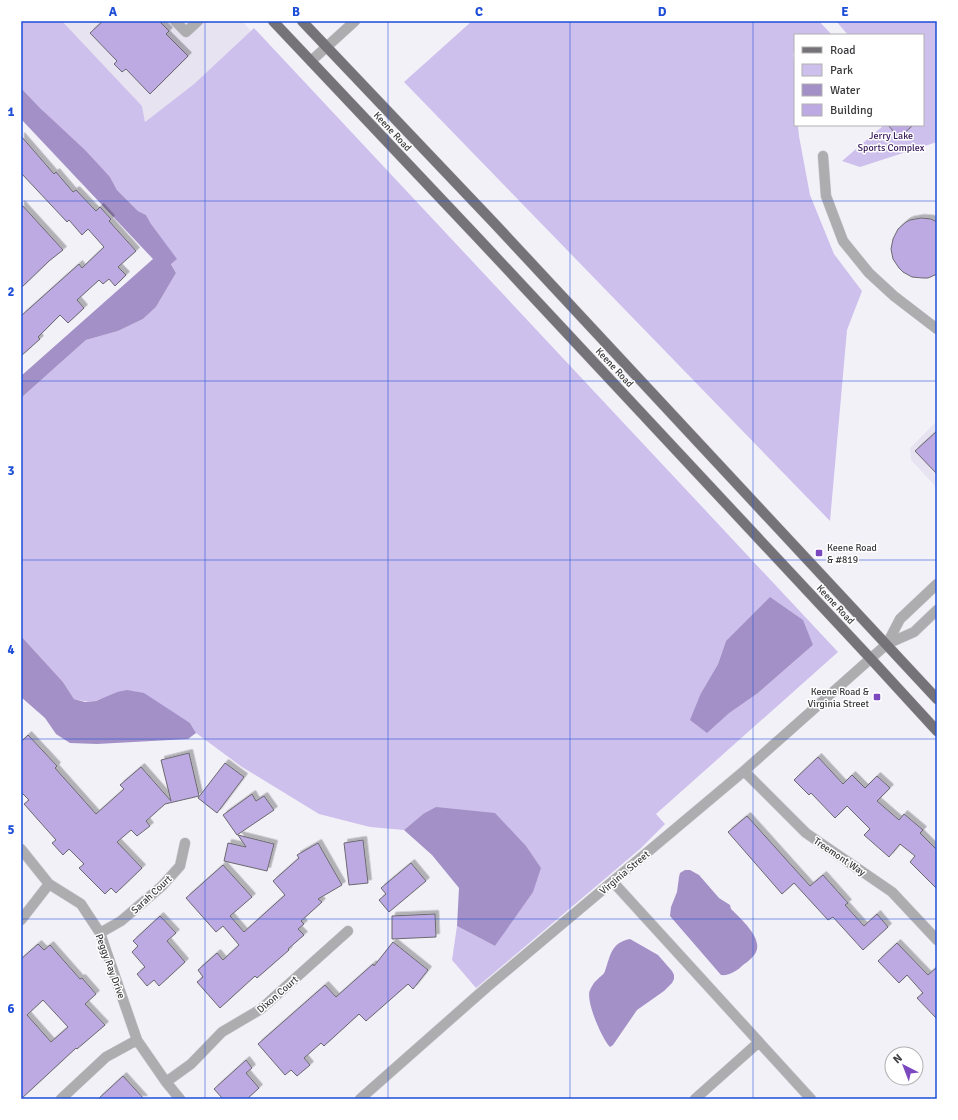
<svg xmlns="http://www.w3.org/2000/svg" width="958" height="1120" font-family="Signika,sans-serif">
	<defs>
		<filter id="shadow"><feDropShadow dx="3.5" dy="-3.5" stdDeviation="0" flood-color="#0004"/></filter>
	</defs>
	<rect width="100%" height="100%" fill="#f3f1f8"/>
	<path fill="#e7e3f1" d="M62,21h180l9,10 -57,53 -49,38 -3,-16z
		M937,421v67l-26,-28 -1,-12z"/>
	<path fill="#cec0ec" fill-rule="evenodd" d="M21,21h41l80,85 3,16 49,-38 60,-56 584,624 -182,162 9,10 -25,25 -164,139 -24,-28 5,-34 38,20 12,-18 -84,-114 -19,16 -34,-3 -51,-13 -77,-47 -46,-34 -6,-10 -73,-31c-19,9 -23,12 -43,7l-11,-17 -42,-46v-238l65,-58 32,-9 25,-12 13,-12 20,-34 -30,-58 -8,-4 -21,-21 -7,-13 -70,-69 -19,-20zM726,641l87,4 -55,48 -30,21 -27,-21 17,-29z
		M472,21h347l13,14h-37v18h-2l2,16v56h3l1,11 11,59 24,59 28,37 -15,39 -17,191 -426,-439z
		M836,21h101v121l-77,25 -18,-6 42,-36h39v-90h-75z"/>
	<path fill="#a390c7" d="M21,88l19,20 45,42 25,27 7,13 21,21 8,4 5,9 26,35 -6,5 5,9 -20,34 -13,12 -25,12 -32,9 -65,58v-22l132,-117 -132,-140z
		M770,597l33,23 10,25 -55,48 -30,21 -21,19 -17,-13 11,-27 17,-29 8,-23z
		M21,636l42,46 11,17 11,3 11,-1 21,-9 10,-2 17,3 46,30 6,10 -8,6 -91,5 -27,-1 -14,-9 -11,-16 -24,-21z
		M436,807l59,6 31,33 15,22 -8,24 -38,54 -38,-20 2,-38 -27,-33 -28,-25 19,-16z
		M685,870h5l9,5 20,23 11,7 1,4c9,9 32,29 25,43 -2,5 -9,10 -13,13 -6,6 -14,11 -22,10l-51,-59 1,-9 6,-15 2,-15 1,-4z
		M630,939l28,16 14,16 2,4v4l-2,4 -8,8 -27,19 -24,35 -3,2c-8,-8 -25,-47 -20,-57 2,-4 4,-8 7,-10 3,-4 7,-5 8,-9 6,-17 6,-28 25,-32z"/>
	<path fill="#beaae3" stroke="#6b696f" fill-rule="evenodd" filter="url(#shadow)" d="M103,21h56l10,10 -3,3 22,22 -38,38 -24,-25 -4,3 -8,-8 3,-3 -27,-28z
		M888,125h25l-14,13z
		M21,136l33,38 2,-2 17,20 3,-2 20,21 4,-4 11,12 -2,2 27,30 -18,16 8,8 -11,11 -6,-7 -6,5 -4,-4 -22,20 7,8 -16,15 -8,-8 -22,22 2,2 -19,17v-40l58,-52 3,4 22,-21 -16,-18 -6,6 -13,-15 -2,2 -46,-49z
		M21,204l42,46 -14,11 -28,27z
		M921,218l10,1 6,3v52l-9,4h-5l-11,-1 -9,-5 -4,-4 -6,-9 -2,-10 2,-10 5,-10 8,-7 4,-2z
		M937,431v43l-22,-23z
		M28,735l29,31 -2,2 41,46 28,-25 -4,-4 21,-18 30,34 -10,-41 28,-7 10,43 -34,8 -19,17 4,5 -13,10 -6,-6 -14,12 25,26 -26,25 -5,-5 -6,6 -26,-26 5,-4 -15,-15 -6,6 -11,-12 4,-3 -32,-36 5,-4 -8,-8v-50z
		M818,757l25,27 9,-9 13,13 12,-12 13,12 -13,13 22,19 5,-6 19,16 -3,3 17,17v39l-27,-27 5,-6 -15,-12 -11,13 -25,-22 6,-6 -23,-23 -12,12 -24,-25 -2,2 -15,-15z
		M225,763l19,14 -27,36 -19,-15z
		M252,794l4,7 8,-5 10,14 -37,25 -14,-20z
		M747,816l63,70 13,-11 25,28 -3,2 19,21 13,-12 11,13 -25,23 -30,-33 -5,3 -34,-37 -12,11 -54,-62z
		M238,835l36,9 -7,27 -43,-10 4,-18 18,4z
		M363,840l5,43 -19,2 -5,-42z
		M318,843l24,42 -24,14 4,3 -21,19 3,3 -6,5 6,6 -16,14 1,1 -32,28 -2,-2 -35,32 -23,-26 6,-5 -5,-7 19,-17 6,7 16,-15 -16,-19 -7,6 -30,-34 37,-33 29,32 -22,19 14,16 41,-37 -12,-14 26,-23 -2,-3z
		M411,863l15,18 -37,31 -10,-12 7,-6 -5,-6z
		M435,914l1,23 -44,2v-23z
		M160,916l16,17 -9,8 18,21 -26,24 -5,-6 -7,6 -10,-12 8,-7 -13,-15 6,-6 -5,-5z
		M393,942l35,28 -15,19 -5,-5 -42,37 -7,-7 -35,32 -3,-3 -17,15 6,7 -13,11 -6,-6 -6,5 -27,-31 67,-59 11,12 37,-33 1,2z
		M897,943l31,32 9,-8v52l-20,-21 6,-5 -16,-18 -8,8 -21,-22z
		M38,944l6,6 6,-5 30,34 2,-1 14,16 -11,10 20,21 -28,24 -1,-1 -55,51v-140zM43,1000l25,27 -17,15 -24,-27z
		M246,1060l6,8 -6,5 13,15 -12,11h-24l-9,-10z
		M123,1076l21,23h-46l11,-10z"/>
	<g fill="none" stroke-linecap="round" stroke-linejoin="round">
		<g stroke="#ceccd3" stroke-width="11">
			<path id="minor" d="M175,21l11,11 12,-11
				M311,61l44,-40
				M823,156l3,40 17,45 26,32 25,23 43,33
				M887,644l13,-25 37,-35
				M744,771l62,62 86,59 45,48
				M21,849l28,35 32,20 19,29 37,107 29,42 14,17
				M613,882l198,217
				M21,920l28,-36
				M100,933l21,-12 41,-35 18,-20 5,-23
				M166,1082l25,-18 31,-32 39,-23 87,-78
				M61,1099l45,-42 31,-17
				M360,1099l127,-112 257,-216 143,-127 27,-12 23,-22
				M695,1099l64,-57"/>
		</g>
		<g stroke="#ceccd3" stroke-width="11">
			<path id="major" d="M273,21l205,217 393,421 66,72
				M302,21l192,202 443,476"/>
		</g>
		<use href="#minor" stroke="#adadb0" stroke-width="10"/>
		<use href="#major" stroke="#757378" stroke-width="10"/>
	</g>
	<path fill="none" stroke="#1d4ed8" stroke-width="1" stroke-opacity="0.55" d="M205,21v1078M388,21v1078M570,21v1078M753,21v1078M21,201h916M21,381h916M21,560h916M21,739h916M21,919h916"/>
	<g fill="#7c48c0" stroke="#fff" stroke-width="1.5">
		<rect x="815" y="549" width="8" height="8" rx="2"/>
		<rect x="873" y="693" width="8" height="8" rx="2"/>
	</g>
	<g text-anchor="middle" stroke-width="3" stroke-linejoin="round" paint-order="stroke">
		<g font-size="10" fill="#3b3a3d" stroke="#fff">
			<text transform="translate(393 131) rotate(47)" y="4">Keene Road</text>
			<text transform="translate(615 367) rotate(47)" y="4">Keene Road</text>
			<text transform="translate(836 604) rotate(47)" y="4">Keene Road</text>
			<text transform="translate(840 856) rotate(34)" y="4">Treemont Way</text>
			<text transform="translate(624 872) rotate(-40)" y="4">Virginia Street</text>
			<text transform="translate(151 894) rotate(-43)" y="4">Sarah Court</text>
			<text transform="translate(111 966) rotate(70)" y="4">Peggy Ray Drive</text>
			<text transform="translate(277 994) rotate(-41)" y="4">Dixon Court</text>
		</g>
		<g font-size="10" fill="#351658" stroke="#fff">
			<text x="891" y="139">Jerry Lake<tspan x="891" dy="12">Sports Complex</tspan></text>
		</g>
		<g font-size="10" fill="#3b3a3d" stroke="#fff" text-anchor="start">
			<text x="827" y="551">Keene Road<tspan x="827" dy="12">&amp; #819</tspan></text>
			<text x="869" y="695" text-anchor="end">Keene Road &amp;<tspan x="869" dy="12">Virginia Street</tspan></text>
		</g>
	</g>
	<rect width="958" height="1120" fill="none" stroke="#ffffff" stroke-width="44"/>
	<rect x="794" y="34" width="130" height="92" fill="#ffffff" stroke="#b1b0b1"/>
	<rect x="802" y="47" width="20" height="6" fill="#757378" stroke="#b1b0b1"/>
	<text x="830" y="54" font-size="12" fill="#3b3a3d">Road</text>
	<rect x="802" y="64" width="20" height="12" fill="#cec0ec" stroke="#b1b0b1"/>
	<text x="830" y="74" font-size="12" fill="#3b3a3d">Park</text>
	<rect x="802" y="84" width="20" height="12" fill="#a390c7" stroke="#b1b0b1"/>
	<text x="830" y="94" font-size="12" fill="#3b3a3d">Water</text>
	<rect x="802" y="104" width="20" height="12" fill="#beaae3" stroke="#b1b0b1"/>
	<text x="830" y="114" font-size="12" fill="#3b3a3d">Building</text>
	<g transform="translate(904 1066) rotate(318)"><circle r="19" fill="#ffffff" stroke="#b1b0b1"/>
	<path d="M0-3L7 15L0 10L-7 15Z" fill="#7c48c0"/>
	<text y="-6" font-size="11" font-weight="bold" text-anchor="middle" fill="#3b3a3d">N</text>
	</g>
	<rect x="22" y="22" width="914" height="1076" fill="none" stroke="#1d4ed8" stroke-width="1.5"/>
	<g font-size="13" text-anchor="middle" font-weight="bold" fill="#1d4ed8">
		<text x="113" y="16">A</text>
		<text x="296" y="16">B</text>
		<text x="479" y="16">C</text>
		<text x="662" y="16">D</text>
		<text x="845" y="16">E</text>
		<text x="11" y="116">1</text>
		<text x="11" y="296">2</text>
		<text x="11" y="475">3</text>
		<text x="11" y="654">4</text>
		<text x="11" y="834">5</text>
		<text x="11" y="1013">6</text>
	</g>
</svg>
